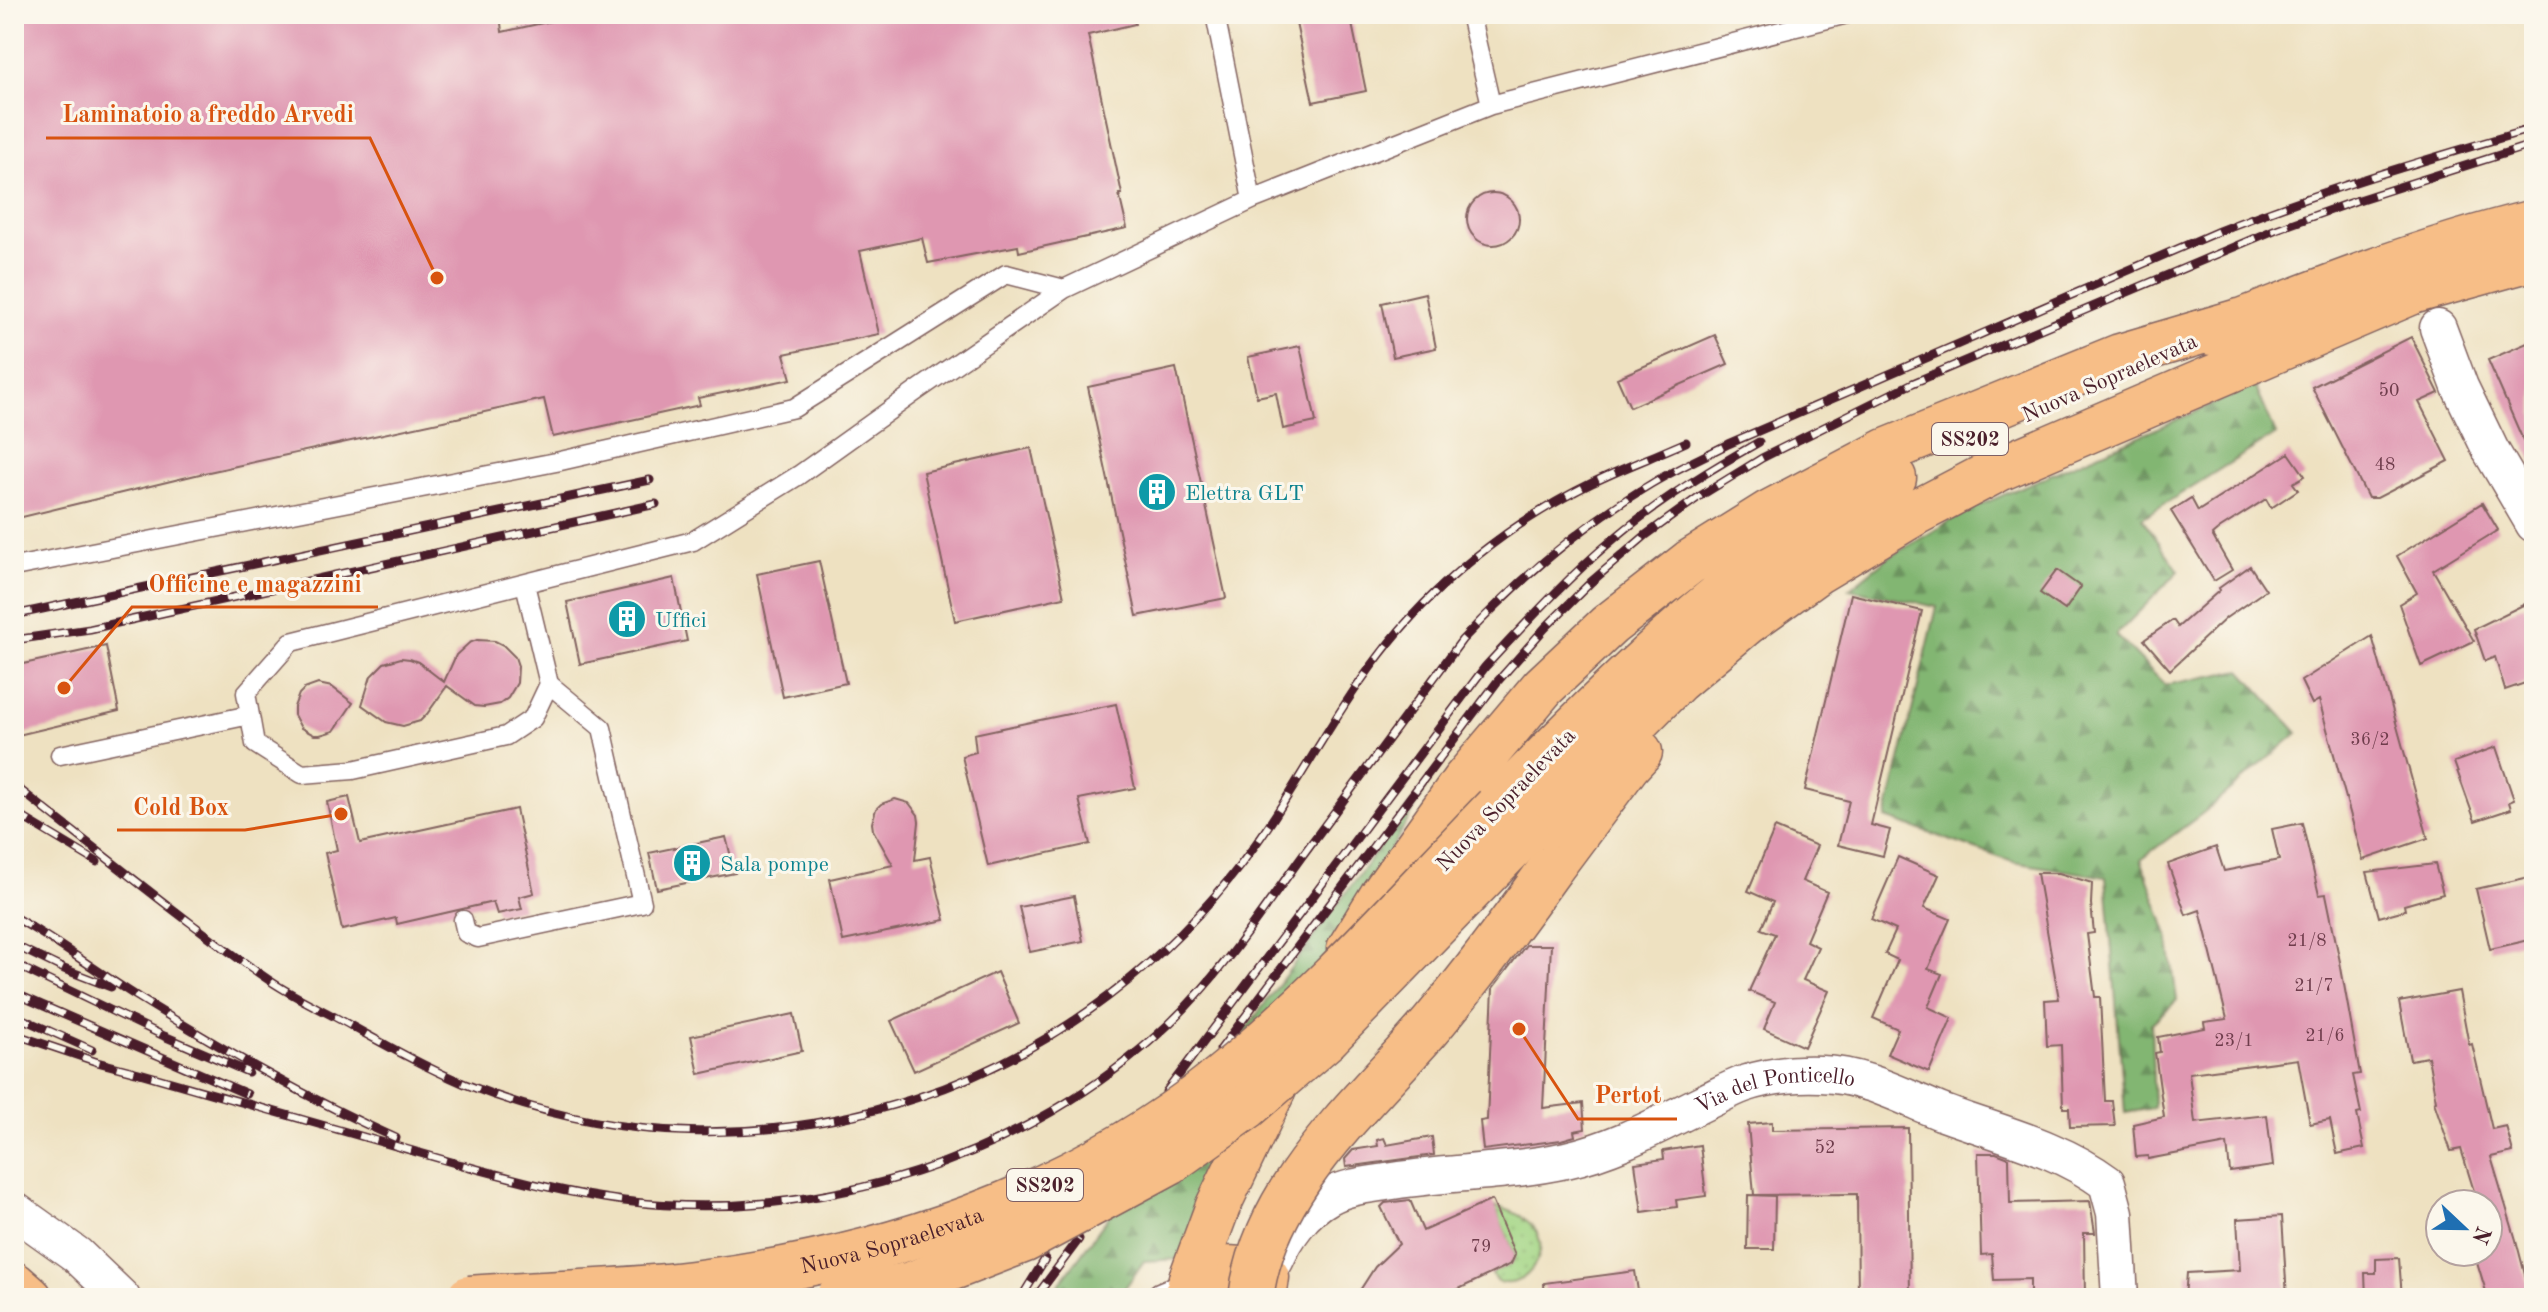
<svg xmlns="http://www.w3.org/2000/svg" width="2548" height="1312" font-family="'Old Standard TT',serif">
	<defs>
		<pattern id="grass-dots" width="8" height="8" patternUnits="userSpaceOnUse" patternTransform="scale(2)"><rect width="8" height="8" fill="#a3d584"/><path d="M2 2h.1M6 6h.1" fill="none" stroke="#8eb672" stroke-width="1.8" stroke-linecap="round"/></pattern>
		<pattern id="forest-firs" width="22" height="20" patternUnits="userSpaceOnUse" patternTransform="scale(2)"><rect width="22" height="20" fill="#82b672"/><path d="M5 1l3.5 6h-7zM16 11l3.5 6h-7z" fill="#6c935e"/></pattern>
	</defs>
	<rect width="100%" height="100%" fill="#fbf7ec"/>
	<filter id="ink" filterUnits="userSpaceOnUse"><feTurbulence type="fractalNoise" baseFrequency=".0125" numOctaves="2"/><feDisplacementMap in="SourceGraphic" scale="16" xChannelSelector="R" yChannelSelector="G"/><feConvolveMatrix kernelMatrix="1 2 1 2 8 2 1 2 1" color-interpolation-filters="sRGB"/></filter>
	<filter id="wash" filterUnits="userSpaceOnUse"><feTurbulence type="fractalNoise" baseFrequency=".006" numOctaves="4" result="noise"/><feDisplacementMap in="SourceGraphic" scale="32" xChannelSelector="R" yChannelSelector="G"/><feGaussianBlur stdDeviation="1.8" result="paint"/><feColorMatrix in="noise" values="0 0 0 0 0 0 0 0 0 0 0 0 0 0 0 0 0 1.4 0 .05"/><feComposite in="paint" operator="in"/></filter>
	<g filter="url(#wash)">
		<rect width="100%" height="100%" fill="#eee1c1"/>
		<path fill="url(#grass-dots)" stroke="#767a58" stroke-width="2" d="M1494,1206c94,23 19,106 -3,67l20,-9 4,-9z"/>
		<path fill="url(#forest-firs)" stroke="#666a4e" stroke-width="2" d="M2255,386l21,48 -134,84 37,53 -63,64 49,50 76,-15 57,63 -95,80 -62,46 27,76 9,65 -26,24 3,84 -29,5 -19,-236 -93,-15 -127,-44 51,-211 -88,-18 37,-30 85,-50z
			M1439,766l-172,298 -86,195 -37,2 -26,37h-69z"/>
		<g id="blocks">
			<path fill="#df97b1" d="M14,14h486l2,18 81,-18h551l1,10 -47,11 34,159h-3l8,34 -108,24 -1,-6 -90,17 -6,-25 -62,13 19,83 -95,20 7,25 -93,19 2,7 -147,32 -9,-38 -340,74 -190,46z
				M1294,14h56l16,77 -53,11z
				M1467 219a26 26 0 1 1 52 0a26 26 0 1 1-52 0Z
				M1425,293l11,55 -43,9 -11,-54z
				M1715,335l13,29 -98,43 -13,-29z
				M2411,337l28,56 -20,9 30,59 -72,37h-9l-56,-111z
				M2534,340v125l-46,-105z
				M1300,346l16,76 -33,7 -7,-36 -19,4 -9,-40z
				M1176,368l50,230 -89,18 -49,-229z
				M1031,448l33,149 -109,24 -32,-149z
				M2289,453l16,23 -12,7 5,7 -27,18 -5,-9 -47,30 -7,6 20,35 -18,11 -43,-70 20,-13 7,13z
				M2482,503l16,27 -65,40 41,71 -53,25 -22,-62 18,-11 -20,-37z
				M819,561l27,122 -63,14 -26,-123z
				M2250,566l16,24 -40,28 -56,52 -26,-30 29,-20 5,7 42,-37 -1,-2z
				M2057,570l24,17 -16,23 -25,-17z
				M674,578l13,63 -107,23 -13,-62z
				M1851,594l71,17 -51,214 19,5 -7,26 -45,-11 11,-44 -44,-11z
				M2525,604l9,30v46l-29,10 -10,-33 -10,4 -11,-32z
				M2372,636l56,202 -65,22 -44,-160 -7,4 -11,-23z
				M477,640l18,1 8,4 12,12 3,9 -1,17 -9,15 -8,6 -16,3 -9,-1 -28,-20 -20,28 -7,7 -17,5 -17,-4 -24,-17 9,-29 13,-13 17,-5 9,1 8,3 26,20 12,-27 13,-12z
				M106,646l13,65 -105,25v-70z
				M318,684l14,3 21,16 -19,28 -14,4h-6l-13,-7 -7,-13v-8l5,-13 5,-5z
				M1116,704l19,84 -56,11 11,45 -102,22 -26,-110 14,-4 -2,-18z
				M2496,747l18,53 -5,2 2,7 -36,12 -21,-59z
				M349,797l11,46 156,-34 18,84 -15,4 3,12 -25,5 -4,-12 -96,22 -1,-6 -54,12 -17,-77 12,-3 -10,-48z
				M895,799l14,4 9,12 1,7 -4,38 15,-3 15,63 -102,21 -13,-62 63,-14 -20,-35 -1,-7 4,-14 5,-5z
				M2302,823l17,72 7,-1 14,68 20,112 -7,1 8,38 -4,1 7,34 -27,6 -7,-34 -20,4 -12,-65 -109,14 6,50 72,-8 6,51 -43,6 -3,-28 -79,15v-3l-12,1 -3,-33 31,-7 -9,-64 5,-1 -2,-15 47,-9 -1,-6 23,-3 -27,-109 -14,5 -18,-51 48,-17 8,24 55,-11 -7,-31z
				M1775,828l42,18 -15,35 25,11 -21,49 12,6 -15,33 26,11 -25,56 -40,-18 11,-27 -26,-11 26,-57 -14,-5 12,-27 -25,-11z
				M726,837l9,36 -78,16 -8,-36z
				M1898,857l41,18 -15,33 26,11 -22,50 14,5 -14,33 24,11 -23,54 -42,-18 11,-25 -25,-11 25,-58 -13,-6 11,-24 -25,-11z
				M2435,864l8,30 -39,11 1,5 -26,7 -12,-45z
				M2037,873h22l33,10 -1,21 3,29 -7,1 8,63h5l5,104h7l3,25 -45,1 -1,-19h-6l-2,-63 -14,1 -2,-46 14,-1z
				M2534,876v63l-44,10 -14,-60z
				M1074,896l9,45 -53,11 -11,-45z
				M1526,945h25l-8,163 40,-5 2,26 -11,2 1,5 -14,4 -78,10 -3,-29 7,-1 6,-132z
				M997,972l22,51 -105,48 -23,-50z
				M2459,991l10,54 3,-1 20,85 14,-3 7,26 -22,5 25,83 15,58h-43l-14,-46h14v-48h-10l-17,-55 -10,2 -17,-49 2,-1 -8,-44 -18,3 -11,-58z
				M794,1014l8,37 -103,23 -8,-38z
				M1772,1122v8l136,-2 2,170h-52l-1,-104 -103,1 -6,-71z
				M1432,1137l2,18 -88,12 -1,-8 8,-9 25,-4 -1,-6 7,-2 3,7z
				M1700,1145l6,51 -30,4 1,7 -35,5 -7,-49 29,-4 -1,-8z
				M1978,1153h18l13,5 1,45 80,-2 5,32h-11l1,65h-55v-19l-36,1 -2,-26 -11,1z
				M1748,1195l27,1 -1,53h-27z
				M1410,1200l13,31 69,-31 23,55 -4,9 -71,34h-85l20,-31 24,-23 -18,-37 4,-4z
				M2282,1216l5,82h-102l2,-25 53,-3 -3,-51z
				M2399,1258l3,40h-36l-1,-25h11v-14z
				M1635,1271l4,27h-94l-1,-15z"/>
		</g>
	</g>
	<g filter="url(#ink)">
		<use href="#blocks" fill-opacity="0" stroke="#836360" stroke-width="2"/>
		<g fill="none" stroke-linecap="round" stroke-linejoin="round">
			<g stroke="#836360" stroke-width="21">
				<path id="service" d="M1215,14l37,186
					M1470,14l21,91
					M14,567l542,-105 238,-54 212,-134 58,15
					M525,584l24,100 -16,34 -27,18 -153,34 -51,4 -47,-30 -9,-51 45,-51 402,-101 106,-66 119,-85 146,-101 188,-89 239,-95 356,-91
					M60,755l190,-40
					M463,920l3,13 12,5 164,-35 -40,-175 -53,-44
					M1152,1298l7,-6 29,-12"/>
			</g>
			<g stroke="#836360" stroke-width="39">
				<g id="minor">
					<path d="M2438,328l22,59 31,64 43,73"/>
					<path d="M14,1210l63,45 45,43"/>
					<path id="s1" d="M1275,1261c11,-25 29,-51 53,-64 18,-10 38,-12 58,-15 60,-10 121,-9 180,-22 50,-11 94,-36 139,-58 13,-6 25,-13 39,-18 24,-8 52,-11 77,-10 43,1 81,22 120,38 56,21 118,35 166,71l8,30 5,85"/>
				</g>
			</g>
			<g stroke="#836360" stroke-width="47">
				<path id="primary" d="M1187,1298l4,-19c30,-12 46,-16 76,-2l-3,21"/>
			</g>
			<g stroke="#836360" stroke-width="47">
				<path id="trunk" d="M2211,333c106,-42 212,-84 323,-111
					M1496,807c119,-124 244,-248 398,-329
					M1526,833l151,-152 69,-58 72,-52 97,-58 84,-44 416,-178 119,-33
					M1551,868l77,-103 12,-13
					M1349,949l32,-52 82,-115 80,-95 66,-62 81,-63 80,-50 116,-61 234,-95 119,-35
					M1191,1279l27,-73 62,-130
					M14,1284l16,14"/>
			</g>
			<use href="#service" stroke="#fff" stroke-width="18"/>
			<use href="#minor" stroke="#fff" stroke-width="36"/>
			<use href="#primary" stroke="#f7be87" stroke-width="44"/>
			<use href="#trunk" stroke="#f7be87" stroke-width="44"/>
			<g stroke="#4a1f2b" stroke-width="9">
				<path id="rail" d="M14,615l636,-135
					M14,640l76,-11 566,-125
					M14,785c59,46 117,93 178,139 27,20 54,41 83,60 25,16 54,29 80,44 36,20 72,40 110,56 147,59 301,63 451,14 125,-41 232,-119 315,-221 56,-69 94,-151 148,-221 55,-73 131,-133 213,-173 31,-15 63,-27 94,-41
					M14,812l83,50
					M14,917c43,24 82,54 124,80 84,52 168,101 258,141
					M14,945l50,24 47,18
					M14,964l150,72 84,36
					M14,993l233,101
					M14,1015l78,35
					M14,1034l83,28 46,12c104,30 208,59 312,89 55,15 112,31 169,38 195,24 403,-42 546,-178 52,-50 90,-109 132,-167 53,-72 107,-144 160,-216 57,-60 118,-114 189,-156 25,-15 52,-27 77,-40l491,-213c102,-41 209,-72 315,-103
					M1220,1050l277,-368 48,-54 46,-46 55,-47 54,-39 62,-38 151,-75 361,-153 81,-29 179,-57
					M1166,1092l319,-425c42,-45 84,-91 131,-130 44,-37 93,-67 143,-95
					M1021,1298l24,-39
					M1035,1298l44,-59"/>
			</g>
			<use href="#rail" stroke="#fbf7ec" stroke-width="6" stroke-dasharray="18" stroke-linecap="butt"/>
			<g stroke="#836360" stroke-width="47" stroke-linecap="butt">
				<g id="trunk-bridge">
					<path id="s2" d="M469,1298c74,-5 149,-6 223,-15 188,-22 379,-85 528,-205 101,-81 186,-178 276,-271"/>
					<path d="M838,1298l73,-14 114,-44 145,-78 77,-55 79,-68 200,-206"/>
					<path d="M1251,1298c13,-112 113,-194 182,-275 42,-50 80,-102 118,-155"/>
				</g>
			</g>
			<use href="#trunk-bridge" stroke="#f7be87" stroke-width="44"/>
		</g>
	</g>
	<defs>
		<g id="building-disc" transform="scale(2)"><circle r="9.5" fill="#0f9aa8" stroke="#fbf7ec"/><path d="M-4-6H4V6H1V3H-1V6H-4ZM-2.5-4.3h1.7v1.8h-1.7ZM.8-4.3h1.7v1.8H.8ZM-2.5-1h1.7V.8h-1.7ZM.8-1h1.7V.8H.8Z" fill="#fff"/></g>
	</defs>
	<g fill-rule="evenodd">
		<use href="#building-disc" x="1157" y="492"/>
		<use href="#building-disc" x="627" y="619"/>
		<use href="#building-disc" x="692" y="863"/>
	</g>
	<g text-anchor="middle" stroke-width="6" stroke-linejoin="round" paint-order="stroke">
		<g font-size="18" fill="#6f3d4c">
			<text x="2389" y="396">50</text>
			<text x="2385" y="470">48</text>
			<text x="2370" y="745">36/2</text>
			<text x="2307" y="946">21/8</text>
			<text x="2314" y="991">21/7</text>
			<text x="2325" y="1041">21/6</text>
			<text x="2234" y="1046">23/1</text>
			<text x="1825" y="1153">52</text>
			<text x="1481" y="1252">79</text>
		</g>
		<g fill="#fbf7ec" stroke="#7f6065" stroke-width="2">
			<rect x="1932" y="423" width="76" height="32" rx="6"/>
			<rect x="1007" y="1169" width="76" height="32" rx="6"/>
		</g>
		<g font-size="20" font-weight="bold" fill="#4a1f2b">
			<text x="1970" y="446">SS202</text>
			<text x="1045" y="1192">SS202</text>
		</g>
		<g font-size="22" fill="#4a1f2b" stroke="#fbf7ec">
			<text transform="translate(2109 377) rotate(-24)" y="8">Nuova Sopraelevata</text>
			<text transform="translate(1505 799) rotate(-46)" y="8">Nuova Sopraelevata</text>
			<text dy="8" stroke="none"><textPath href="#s1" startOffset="550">Via del Ponticello</textPath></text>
			<text dy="8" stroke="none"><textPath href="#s2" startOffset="428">Nuova Sopraelevata</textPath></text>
		</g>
		<g font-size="22" fill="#0d838f" stroke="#fbf7ec" text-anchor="start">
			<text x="1185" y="500">Elettra GLT</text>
			<text x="655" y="627">Uffici</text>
			<text x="720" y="871">Sala pompe</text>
		</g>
	</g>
	<path fill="none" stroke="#d8530f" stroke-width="3" d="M437 278L370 138H46M64 688L132 607H378M341 814L245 830H117M1519 1029L1578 1119H1677"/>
	<g fill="#d8530f" stroke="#fbf7ec" stroke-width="3">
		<circle cx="437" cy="278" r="8"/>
		<circle cx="64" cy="688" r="8"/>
		<circle cx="341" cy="814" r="8"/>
		<circle cx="1519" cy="1029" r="8"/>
	</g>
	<g font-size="24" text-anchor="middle" font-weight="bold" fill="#d8530f" stroke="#fbf7ec" stroke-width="6" stroke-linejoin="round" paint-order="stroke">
		<text x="208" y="122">Laminatoio a freddo Arvedi</text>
		<text x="255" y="592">Officine e magazzini</text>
		<text x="181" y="815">Cold Box</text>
		<text x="1628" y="1103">Pertot</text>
	</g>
	<rect width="2548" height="1312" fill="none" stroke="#fbf7ec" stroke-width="48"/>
	<g transform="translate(2464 1228) rotate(112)"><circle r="38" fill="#fbf7ec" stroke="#b4a19f" stroke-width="2"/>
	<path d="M0-6L14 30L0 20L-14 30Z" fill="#1f6fb2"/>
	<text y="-12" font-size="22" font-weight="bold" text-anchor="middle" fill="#4a1f2b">N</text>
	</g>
</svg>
